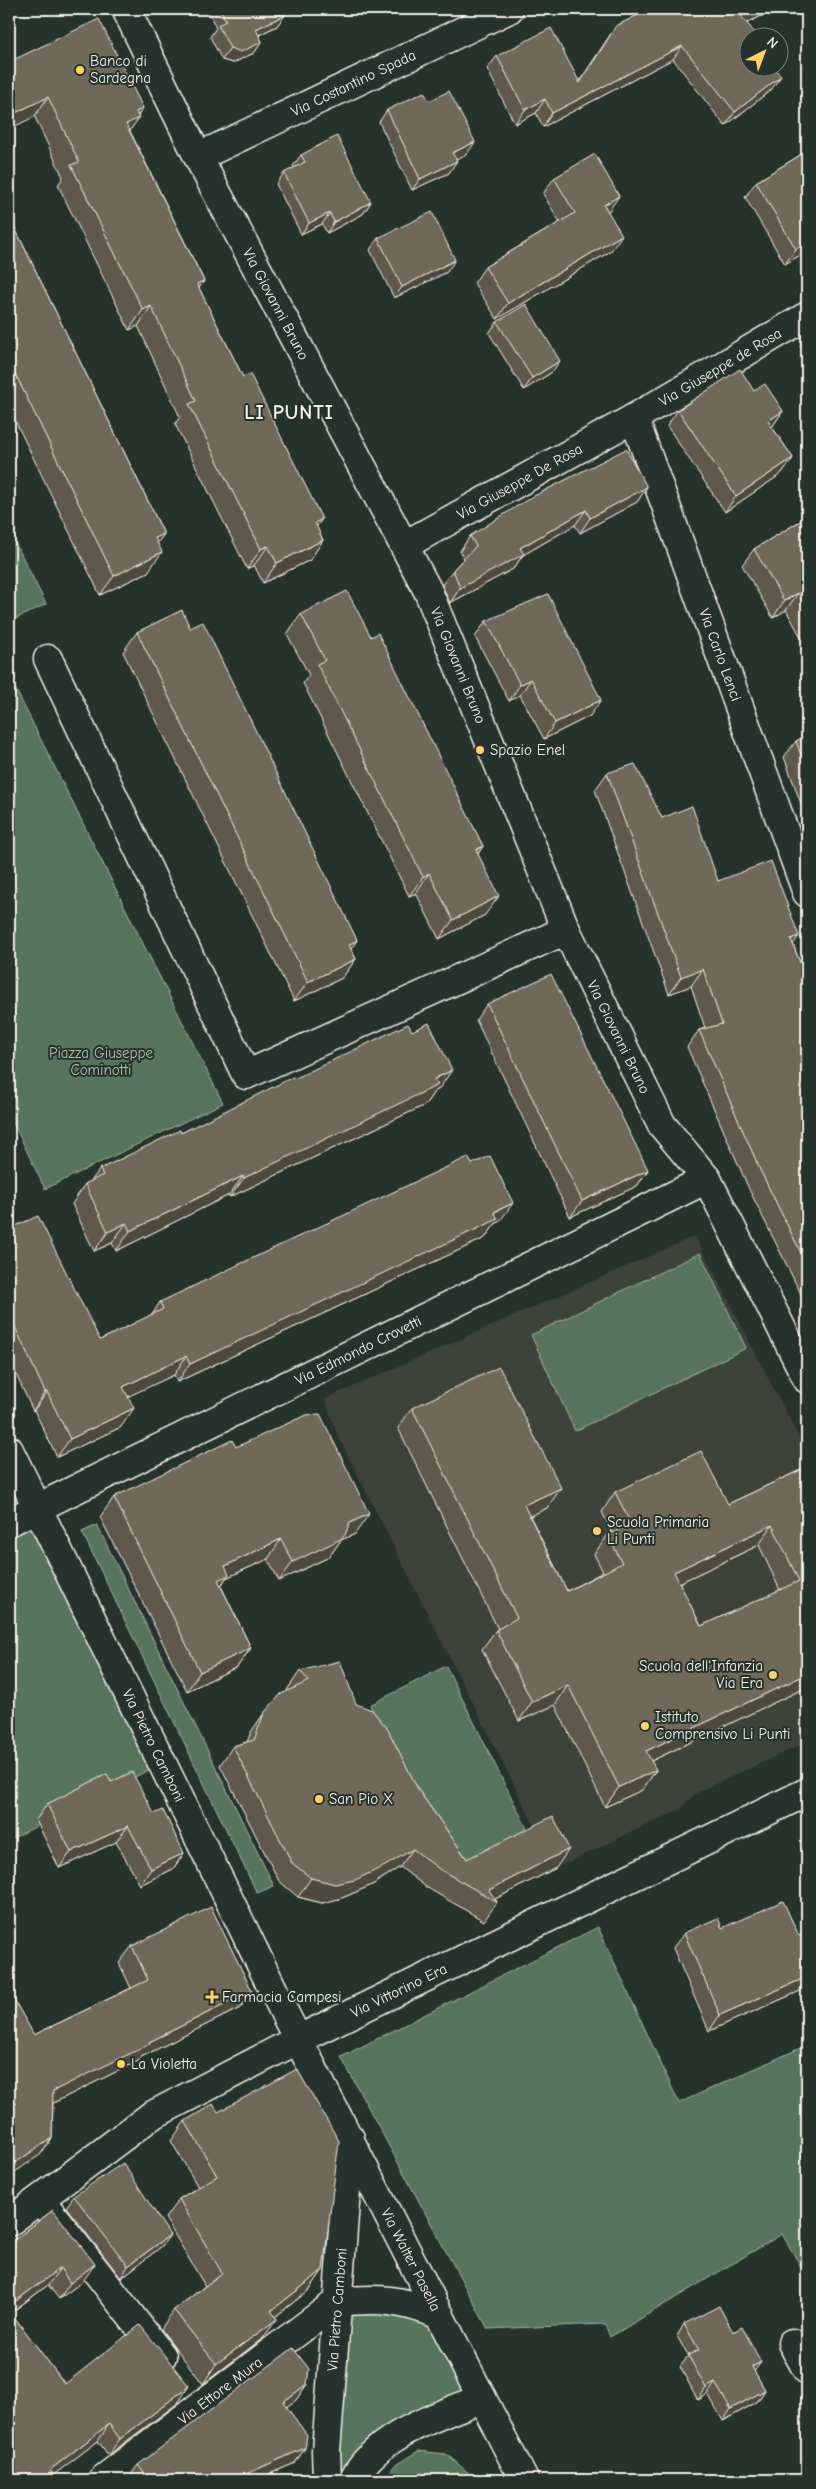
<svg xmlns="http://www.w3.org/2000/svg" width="816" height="2489" font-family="'Comic Neue',sans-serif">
	<rect width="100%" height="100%" fill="#26332d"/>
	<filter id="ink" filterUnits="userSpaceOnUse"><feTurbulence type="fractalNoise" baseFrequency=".02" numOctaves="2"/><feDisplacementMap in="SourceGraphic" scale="10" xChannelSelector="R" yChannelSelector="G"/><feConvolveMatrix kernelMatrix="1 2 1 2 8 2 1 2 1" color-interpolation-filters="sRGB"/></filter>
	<g filter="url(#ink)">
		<path fill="#3c433a" d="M695,1236l112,217v289l-111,51 -17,17 -123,58 -219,-434 -12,-35z"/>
		<path fill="#57745b" stroke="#a6b2a2" d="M9,530l37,74 -37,18z
			M9,676l214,427 -178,86 -36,-75z
			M700,1253l46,95 -171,83 -44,-96z
			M37,1509l126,254 -154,77v-318z
			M97,1525l177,361 -17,7 -175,-361z
			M446,1666l86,173 -78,39 -84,-173z
			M598,1927l81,176 128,-58v232l-25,-43 -172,103 -5,-13 -117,5 -147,-272z
			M337,2302l103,13 42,83 -125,74 -30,8z
			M418,2451l28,3 25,21 3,5h-88l8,-14z"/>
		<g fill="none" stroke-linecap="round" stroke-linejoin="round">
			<g stroke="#f4f1e8" stroke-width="31">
				<g id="street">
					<path id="s1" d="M126,9l72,148 230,434 138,339 96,195 45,54 100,200"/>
					<path id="s2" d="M198,157l311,-148"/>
					<path id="s3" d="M634,418l173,475"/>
					<path id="s4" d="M405,545l229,-127 173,-102"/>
					<path d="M48,659l198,416 320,-145"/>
					<path id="s5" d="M9,1522l698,-343"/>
					<path d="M40,2199l122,157"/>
					<path d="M792,2343l15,27"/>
					<path id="s6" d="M102,2480l235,-178c42,-4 64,-3 103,13"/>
					<path id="s7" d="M327,2480l-1,-29 24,-313"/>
					<path d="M353,2480c24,-46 84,-63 129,-82"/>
				</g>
			</g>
			<g stroke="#f4f1e8" stroke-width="31">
				<g id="secondary">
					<path id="s8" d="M9,1450l277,566 238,464"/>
					<path id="s9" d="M9,2222l142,-106 148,-77 508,-247"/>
				</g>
			</g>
			<use href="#street" stroke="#26332d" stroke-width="28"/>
			<use href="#secondary" stroke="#26332d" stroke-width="28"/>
		</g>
		<path fill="#60594c" stroke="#f4f1e8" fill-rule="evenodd" d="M207,9h75l3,6 -8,11 -18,9 3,7 -8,11 -21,10 -11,-3 -12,-23 6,-9z
			M640,9h136l-29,14 1,15 23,52 -46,36 -52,-67 -130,68 -7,-14 -21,11 -28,-55 10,-13 82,26 37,-56 25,-12z
			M9,62l134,46 -5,8 -8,15 74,150 -5,7 124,252 -13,20 -47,23 -9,-18 -7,4 -72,-145 5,-7 -42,-91 -9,4 -71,-145 5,-8z
			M429,101l38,53 -12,5 -6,14 -37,17 -33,-68 8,-12z
			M807,151v100l-22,13 -40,-67 11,-15z
			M301,155l70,47 -8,12 -36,19 -5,-9 -21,10 -25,-50 8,-11 10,-5 -1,-2z
			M554,178l54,34 3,39 -114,68 -23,-36 11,-16 75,-45 -17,-28z
			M9,216l155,318 -7,9 -9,29 -48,23 -91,-187z
			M378,238l69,34 -53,26 -24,-48z
			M497,322l55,50 -28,18 -35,-57z
			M807,335v23l-7,-12z
			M754,391l29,20 -11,16 21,31 -12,16 -56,38 -58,-86 11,-16z
			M647,487l-10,15 -57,31 -5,-8 -52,30 -10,14 -63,34 -8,-18 11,-15 11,-12 -4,-7 10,-15z
			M807,517v131l-21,-38 -13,8 -31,-53 12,-16z
			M301,614l70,23 112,209 -5,8 7,61 -46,24 -23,-46 -7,3 -106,-213 6,-8 -22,-41z
			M486,621l104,95 -46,23 -24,-44 -11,6 -34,-64z
			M190,628l167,312 -6,9 5,10 -14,19 -48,23 -171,-349 14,-20z
			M807,736v84l-23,-63 12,-16z
			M607,773l55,45 56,63 81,55 -6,8 14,37v311l-6,2 -52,-105 -62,-142 12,-17 6,-2 -14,-42 -22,8 -74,-204z
			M487,1004l161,166 -11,16 -67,31 -94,-197z
			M294,1079l145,10 -5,3 -9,13 -195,92 -1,-2 -113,56 -4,-8 -18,8 -22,-47 13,-20 6,-3 9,-12 81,-36z
			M500,1221l-5,3 -10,14 -308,144 -3,-7 -46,21 -7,31 -64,30 -23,-47 -1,1 -24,-52v-130l91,111 52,-25 8,-13z
			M412,1408l135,100 -17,8 37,75 36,-19 -9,-18 14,-19 4,-2 -10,-21 13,-20 113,12 79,-37v220l-156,74 5,9 -14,20 -37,17 -50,-102 -36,16 -37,-72 14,-19 2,-1 -100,-201zM759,1545l21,45 -79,36 -22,-43z
			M236,1447l119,87 -14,6 -10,14 -4,4 -48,23 -11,-22 -42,19 -5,8 30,62 -14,19 -50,24 -87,-174 14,-20z
			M300,1671l56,33 63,87 48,68 89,9 -61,31 2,3 -13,19 -58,-34 -26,-20 -28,18 -30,13 -20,5 -24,-6 -19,-16 -59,-116 13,-19 14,-4 4,-10 13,-19 24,-22 -1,-1z
			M111,1782l43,32 30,39 -11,16 -33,16 -24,-43 -57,26 -23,-48 11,-16z
			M722,1928l77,8 8,5v47l-98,43 -36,-83 11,-15z
			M132,1946l120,45 -12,17 -99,49 -3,4 -85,42 -1,35 -12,17 -6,-120 97,-47 -12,-25z
			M185,2121l138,149 -14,20 -34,27 2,2 -14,19 -60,46 -42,-55 13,-19 31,-24 -40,-68 14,-19 19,-12 -27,-46z
			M74,2196l88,50 -41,32 -55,-71z
			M53,2210l30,71 -24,18 -11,-14 -37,28 54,71 113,19 -70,52 -10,-14 -45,34 -44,5v-236z
			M684,2324l49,8 28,30 -7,9 11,19 -8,12 -34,19 -15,-27 -10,6 -18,-33 8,-11 -11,-20z
			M307,2384l-11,16 -10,7 19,41 -10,15 -40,17h-128l11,-15z"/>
		<path fill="#4e483e" stroke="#f4f1e8" d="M757,9h19l-44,21 9,-14z
			M285,15l-8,11 -29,14 8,-11z
			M262,42l-8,11 -21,10 -11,-3 8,-12z
			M682,46l-9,13 -130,68 9,-14z
			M781,76l-10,14 -46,36 10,-14z
			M48,97l-14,20 -25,12v-13z
			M545,99l-9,14 -21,11 10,-14z
			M143,108l-8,12 4,-2 -14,19 -12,7 23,-32z
			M475,142l-8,12 -23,11 8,-12z
			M457,161l-8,12 -37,17 8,-11z
			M619,196l-11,16 -4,-7z
			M371,202l-8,12 -36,19 7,-11z
			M330,213l-8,11 -21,10 8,-11z
			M622,235l-11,16 -114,68 11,-16z
			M807,242v9l-22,13 11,-15z
			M455,260l-8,12 -53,26 8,-11z
			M204,281l-14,19 7,-16z
			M151,306l-13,20 -9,4 14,-20z
			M560,361l-8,11 -28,18 8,-12z
			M783,411l-11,16 -4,-6z
			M793,458l-12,16 -56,38 11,-16z
			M647,487l-10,15 -57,31 10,-15z
			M586,510l-11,15 -52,30 -10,14 -63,34 10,-15 60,-40z
			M322,519l-14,20 7,-16z
			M164,534l-14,20 5,-16z
			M323,540l-13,20 -47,23 14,-20z
			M268,546l-14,19 -7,4 14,-20z
			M162,552l-14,20 -48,23 14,-19z
			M798,593l-12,17 -13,8 11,-17z
			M531,679l-11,16 -11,6 11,-16z
			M601,700l-11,16 -46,23 11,-16z
			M483,846l-14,20 7,-16z
			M429,873l-13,20 -7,3 14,-19z
			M499,896l-14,19 -46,24 14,-19z
			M799,936l-12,17 4,-14z
			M357,940l-13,20 5,-15z
			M356,959l-14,19 -48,23 14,-19z
			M703,969l-12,17 -22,8 12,-17z
			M452,1070l-13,19 -5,3 -9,13 -195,92 14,-19z
			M648,1170l-11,16 -67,31 12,-16z
			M243,1176l-14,19 -113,56 14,-20z
			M513,1203l-13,18 -5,3 -10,14 -308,144 13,-18z
			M126,1223l-14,20 -18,8 14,-19z
			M807,1285v7l-6,2z
			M186,1356l-12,19 -64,30 13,-18z
			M45,1392h2l-13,18 -1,1z
			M134,1408l-13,19 -64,30 13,-18z
			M561,1488l-14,20 -36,17 13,-20z
			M369,1514l-14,20 -14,6 -10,14 -4,4 -48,23 14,-19 57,-39z
			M772,1525l-13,20 -99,47 14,-20z
			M281,1539l-13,20 -42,19 -11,16 -11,6 21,-34z
			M251,1648l-14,19 -50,24 13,-19z
			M807,1674v13l-175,83 14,-19z
			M568,1685l-13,20 -36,16 13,-19z
			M656,1770l-14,20 -37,17 14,-20z
			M128,1826l-12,16 -57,26 12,-16z
			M413,1849l-13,18 -28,18 -30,13 -20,5 -24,-6 13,-19z
			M569,1849l-13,19 -63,32 -4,-10z
			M184,1853l-11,16 -33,16 11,-16z
			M807,1977v11l-98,43 11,-16z
			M252,1991l-12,17 -99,49 -3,4 -97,48 12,-18 96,-49z
			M52,2138l-12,17 -31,21v-9z
			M170,2235l-8,11 -41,32 7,-12z
			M95,2264l-12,17 -24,18 11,-16z
			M60,2268l-12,17 -39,29v-8z
			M323,2270l-14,20 -52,41 14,-20z
			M277,2319l-14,19 -60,46 13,-20z
			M761,2362l-8,11 -1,-6z
			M715,2383l-7,11 -10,6 8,-12z
			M307,2384l-11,16 -24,17 11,-15z
			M189,2386l-11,17 -70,52 12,-16z
			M765,2390l-8,12 -34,19 8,-12z
			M109,2424l-11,17 -51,39 3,-10z
			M305,2448l-10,15 -40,17h-20l2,-2z"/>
		<path fill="#706758" stroke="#f4f1e8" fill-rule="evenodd" d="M220,9h62l3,6 -29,14 6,13 -21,10 -11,-4 -12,-23 8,-4z
			M650,9h107l-16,7 18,22h-11v30h26l7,8 -46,36 -53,-66 -130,67 -7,-14 -20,11 -28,-54 54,-28 29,55 36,-57z
			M99,19l44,89 -7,4 3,6 -13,6 78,157 -7,3 46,93 7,-3 72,145 -7,4 8,17 -46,23 -9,-17 -7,3 -72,-145 7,-3 -45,-95 -8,4 -72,-145 8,-3 -31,-65 -39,19v-54z
			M449,91l26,51 -23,11 5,8 -37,18 -33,-69 37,-18 5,9z
			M337,136l34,66 -37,20 -4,-9 -21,10 -25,-50 21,-11 -4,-7z
			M807,151v91l-11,7 -40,-67z
			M595,154l24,42 -15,9 18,30 -114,68 -23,-36 90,-54 -21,-35z
			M432,212l23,48 -53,27 -24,-49z
			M9,216l155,318 -9,4 7,14 -48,24 -105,-215z
			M526,304l34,57 -28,17 -35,-56z
			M740,369l14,22 11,-7 18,27 -15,10 25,37 -57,38 -58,-86z
			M626,449l21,38 -57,31 -4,-8 -66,38 4,6 -64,34 -7,-18 23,-24 -6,-10 60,-38z
			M807,517v93l-9,-17 -14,8 -30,-52z
			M347,591l24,46 7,-4 105,213 -7,4 23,46 -46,24 -24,-47 -6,4 -106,-213 8,-4 -24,-46z
			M548,594l53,106 -46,23 -24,-44 -11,6 -34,-64z
			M182,610l8,18 13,-6 154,318 -8,5 7,14 -48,23 -171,-350z
			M807,736v36l-11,-31z
			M635,764l27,54 30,-12 26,75 53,-20 28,75 -8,3 16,42v284l-46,-93 -62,-142 23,-6 -19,-55 -22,8 -74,-204z
			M551,974l97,196 -66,31 -95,-197z
			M429,1023l23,47 -18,9 4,6 -194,93 -1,-2 -113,55 -4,-8 -18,9 -23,-48 18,-9 -3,-6 80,-39 1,3 112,-56 1,2 114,-55 4,7z
			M490,1156l23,47 -19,9 4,7 -308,145 -4,-8 -63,31 11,21 -64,31 -23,-47h-2l-36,-78v-85l29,-13 62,124 63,-31 -3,-7 80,-38 228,-107 4,7z
			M499,1367l62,121 -37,17 43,86 55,-28 -14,-28 23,-11 -16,-32 86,-41 27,53 79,-37v207l-161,77 10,19 -37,17 -51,-102 -36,17 -36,-72 21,-12 -105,-210zM772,1525l27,56 -98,45 -27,-54z
			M320,1414l49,100 -19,9 -5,12 -4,4 -48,23 -12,-23 -56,27 4,9 -11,5 33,68 -51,24 -86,-175 118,-57 4,7 70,-32z
			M340,1661l16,43 16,6 15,18 32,63 48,68 86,-43 16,33 -80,41 8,12 -58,-33 -26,-20 -28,17 -30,14 -20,4 -24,-6 -19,-15 -59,-117 21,-6 10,-27 17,-19 28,-13 -9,-10z
			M132,1772l22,42 9,-4 21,43 -33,16 -23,-43 -57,26 -24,-48 60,-30 4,8z
			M783,1901l16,35 5,-2 3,7v36l-87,38 -36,-82 34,-15 4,10z
			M211,1907l41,84 -103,51 1,2 -97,47 -1,47 -43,29v-176l25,44 114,-55 -16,-34z
			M297,2069l42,72 -16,129 -52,41 6,8 -61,45 -42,-54 48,-37 -43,-74 38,-23 -32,-55 28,-17 5,8z
			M123,2163l47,72 -42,31 -54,-70z
			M53,2210l42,54 -25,19 -10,-15 -51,38v-62z
			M719,2306l14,26 9,-5 19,35 -9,5 13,23 -34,19 -16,-26 -9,5 -18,-33 11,-5 -15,-26z
			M9,2310l56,74 75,-59 49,61 -69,53 -11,-15 -59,46 7,10h-48z
			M293,2348l16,21 -2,15 -24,18 24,33 -2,13 -68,30 2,2h-90l-11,-15z"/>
	</g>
	<g fill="#ffd166" stroke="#26332d" stroke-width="2">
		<circle cx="80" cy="70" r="5"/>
		<circle cx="480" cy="750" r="5"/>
		<circle cx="597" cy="1531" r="5"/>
		<circle cx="773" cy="1675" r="5"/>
		<circle cx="645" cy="1726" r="5"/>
		<circle cx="319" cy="1799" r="5"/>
		<path d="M209.5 1989.5h5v5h5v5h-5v5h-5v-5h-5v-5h5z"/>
		<circle cx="121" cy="2064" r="5"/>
	</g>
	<g text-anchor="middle" stroke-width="4" stroke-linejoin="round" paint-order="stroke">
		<g font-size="15" fill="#f4f1e8" stroke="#26332d" text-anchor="start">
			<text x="90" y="66">Banco di<tspan x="90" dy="17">Sardegna</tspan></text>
			<text x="490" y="755">Spazio Enel</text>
			<text x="607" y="1527">Scuola Primaria<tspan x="607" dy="17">Li Punti</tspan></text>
			<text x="763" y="1671" text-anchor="end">Scuola dell'Infanzia<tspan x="763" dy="17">Via Era</tspan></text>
			<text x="655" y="1722">Istituto<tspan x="655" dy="17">Comprensivo Li Punti</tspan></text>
			<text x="329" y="1804">San Pio X</text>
			<text x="222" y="2002">Farmacia Campesi</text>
			<text x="131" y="2069">La Violetta</text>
		</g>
		<g font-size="15" fill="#f4f1e8" stroke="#26332d">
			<text dy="5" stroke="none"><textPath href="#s2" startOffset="172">Via Costantino Spada</textPath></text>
			<text dy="5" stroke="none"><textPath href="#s1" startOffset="331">Via Giovanni Bruno</textPath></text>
			<text dy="5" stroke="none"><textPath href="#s4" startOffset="362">Via Giuseppe de Rosa</textPath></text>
			<text dy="5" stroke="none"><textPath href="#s4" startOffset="131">Via Giuseppe De Rosa</textPath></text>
			<text dy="5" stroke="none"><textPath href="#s3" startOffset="252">Via Carlo Lenci</textPath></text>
			<text dy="5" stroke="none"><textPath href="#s1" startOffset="736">Via Giovanni Bruno</textPath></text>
			<text dy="5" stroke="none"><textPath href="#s1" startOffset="1141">Via Giovanni Bruno</textPath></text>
			<text dy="5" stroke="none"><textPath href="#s5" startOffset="389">Via Edmondo Crovetti</textPath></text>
			<text dy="5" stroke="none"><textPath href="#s8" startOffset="329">Via Pietro Camboni</textPath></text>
			<text dy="5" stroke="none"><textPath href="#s9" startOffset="455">Via Vittorino Era</textPath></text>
			<text dy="5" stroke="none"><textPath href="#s8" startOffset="904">Via Walter Pasella</textPath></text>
			<text dy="5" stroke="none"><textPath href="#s7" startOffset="171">Via Pietro Camboni</textPath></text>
			<text dy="5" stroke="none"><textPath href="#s6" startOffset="148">Via Ettore Mura</textPath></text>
		</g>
		<g font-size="15" fill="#b5bfb0" stroke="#26332d">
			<text x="101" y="1058">Piazza Giuseppe<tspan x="101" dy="17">Cominotti</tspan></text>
		</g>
		<g font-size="20" font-weight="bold" letter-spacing="1" fill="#f4f1e8" stroke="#26332d">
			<text x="289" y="419">LI PUNTI</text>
		</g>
	</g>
	<rect width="816" height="2489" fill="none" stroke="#26332d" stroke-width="30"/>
	<rect x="15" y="15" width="786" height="2459" fill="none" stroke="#f4f1e8" stroke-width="2" filter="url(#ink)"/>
	<g transform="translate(764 52) rotate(42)"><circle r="24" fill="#26332d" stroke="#787f78"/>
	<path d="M0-4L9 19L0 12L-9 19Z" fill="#ffd166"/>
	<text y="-8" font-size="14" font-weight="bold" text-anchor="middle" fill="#f4f1e8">N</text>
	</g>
</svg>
